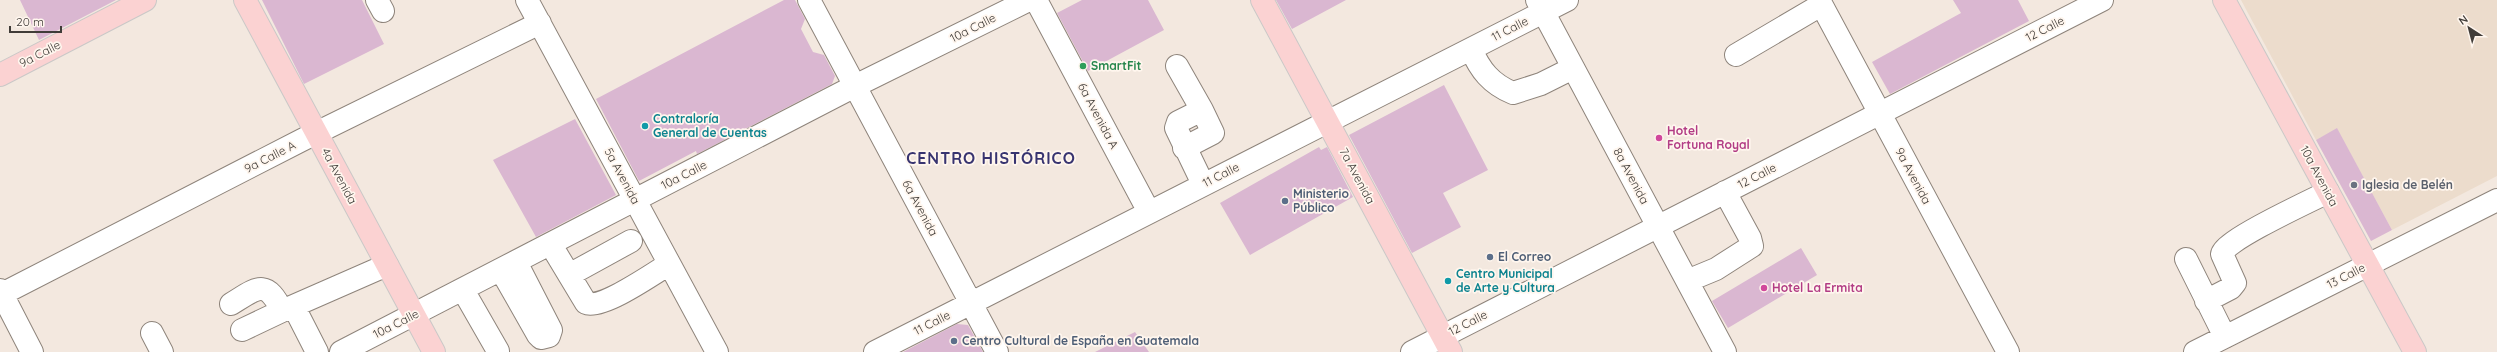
<svg xmlns="http://www.w3.org/2000/svg" width="2497" height="352" font-family="Quicksand,sans-serif">
	<rect width="100%" height="100%" fill="#f3e8df"/>
	<path fill="#ecdccc" d="M2241,0h256v176l-105,54 -55,-101 -21,11z"/>
	<path fill="#dab7d1" d="M20,0h96l-77,40z
		M262,0h100l22,44 -80,40z
		M784,0h11l10,19 -4,10 12,23 11,3 11,21 -3,8 -135,70 -1,-3 -57,30 -43,-82z
		M1082,0h66l16,30 -76,41 -31,-58z
		M1276,0h70l-54,29z
		M1953,0h65l11,21 -139,73 -18,-32 89,-49z
		M1444,85l44,85 -45,23 18,34 -49,26 -63,-118z
		M575,119l41,76 -80,42 -43,-77z
		M2337,128l55,102 -21,11 -55,-101z
		M1319,147l2,3 6,-3 26,50 -103,58 -30,-52z
		M1801,248l16,27 -89,53 -16,-27z
		M957,324l11,1 15,27h-80z
		M1135,332l14,20h-54z"/>
	<g fill="none" stroke-linecap="round" stroke-linejoin="round">
		<g stroke="#8e847b" stroke-width="24">
			<path id="minor" d="M377,0l6,11
				M527,0l190,352
				M809,0l188,352
				M1036,0l113,212
				M1537,0l188,352
				M1819,0l189,352
				M1471,49c9,21 20,35 42,44l28,-9 32,-16
				M1736,55l85,-50
				M1177,66l25,44 -24,12 -2,6 27,56
				M1184,148l29,-15 -11,-23
				M551,245l35,58c15,7 67,-29 83,-39
				M2186,259l39,78
				M501,270l37,65 3,3 8,-2 2,-6 -35,-68
				M569,275l62,-34
				M1687,281l29,-12 36,-23 -2,-8 -25,-46
				M0,290l32,62
				M463,290l35,61
				M0,295l302,-155 238,-117
				M2206,301l25,-13 4,-5 -13,-29c1,-13 90,-54 106,-62
				M231,304c26,-16 35,-26 51,7l105,-46
				M294,307l23,45
				M242,330l40,-19
				M152,333l10,19
				M341,352l514,-266 174,-86
				M875,352l692,-352
				M1412,352l690,-352
				M2195,352l302,-152"/>
		</g>
		<g stroke="#cac8c7" stroke-width="24">
			<path id="major" d="M245,0l189,352
				M1262,0l189,352
				M2224,0l191,352
				M0,75l145,-75"/>
		</g>
		<use href="#minor" stroke="#fff" stroke-width="22"/>
		<use href="#major" stroke="#fbd2d2" stroke-width="22"/>
	</g>
	<circle fill="#2e9e5b" stroke="#fff6ee" stroke-width="1.5" cx="1083" cy="66" r="4"/>
	<g fill="#0f9aa8" stroke="#fff6ee" stroke-width="1.5">
		<circle cx="645" cy="126" r="4"/>
		<circle cx="1448" cy="281" r="4"/>
	</g>
	<g fill="#d1479c" stroke="#fff6ee" stroke-width="1.5">
		<circle cx="1659" cy="138" r="4"/>
		<circle cx="1764" cy="288" r="4"/>
	</g>
	<circle fill="#6b7280" stroke="#fff6ee" stroke-width="1.5" cx="2354" cy="185" r="4"/>
	<g fill="#5c6f8a" stroke="#fff6ee" stroke-width="1.5">
		<circle cx="1285" cy="201" r="4"/>
		<circle cx="1490" cy="257" r="4"/>
		<circle cx="954" cy="341" r="4"/>
	</g>
	<g text-anchor="middle" stroke-width="3.5" stroke-linejoin="round" paint-order="stroke">
		<g font-size="12" fill="#403c38" stroke="#fff6ee">
			<text transform="translate(973 28) rotate(-27)" y="4">10a Calle</text>
			<text transform="translate(1510 29) rotate(-27)" y="4">11 Calle</text>
			<text transform="translate(2045 29) rotate(-27)" y="4">12 Calle</text>
			<text transform="translate(40 54) rotate(-27)" y="4">9a Calle</text>
			<text transform="translate(1098 116) rotate(62)" y="4">6a Avenida A</text>
			<text transform="translate(270 157) rotate(-27)" y="4">9a Calle A</text>
			<text transform="translate(684 175) rotate(-27)" y="4">10a Calle</text>
			<text transform="translate(1221 175) rotate(-27)" y="4">11 Calle</text>
			<text transform="translate(339 176) rotate(62)" y="4">4a Avenida</text>
			<text transform="translate(622 176) rotate(62)" y="4">5a Avenida</text>
			<text transform="translate(1357 176) rotate(62)" y="4">7a Avenida</text>
			<text transform="translate(1631 176) rotate(62)" y="4">8a Avenida</text>
			<text transform="translate(1757 176) rotate(-27)" y="4">12 Calle</text>
			<text transform="translate(1913 176) rotate(62)" y="4">9a Avenida</text>
			<text transform="translate(2319 176) rotate(62)" y="4">10a Avenida</text>
			<text transform="translate(920 208) rotate(62)" y="4">6a Avenida</text>
			<text transform="translate(2346 276) rotate(-27)" y="4">13 Calle</text>
			<text transform="translate(932 323) rotate(-27)" y="4">11 Calle</text>
			<text transform="translate(1468 323) rotate(-27)" y="4">12 Calle</text>
			<text transform="translate(396 324) rotate(-27)" y="4">10a Calle</text>
		</g>
		<g font-size="12" font-weight="bold" fill="#27864d" stroke="#fff6ee" text-anchor="start">
			<text x="1091" y="70">SmartFit</text>
		</g>
		<g font-size="12" font-weight="bold" fill="#0d838f" stroke="#fff6ee" text-anchor="start">
			<text x="653" y="123">Contraloría<tspan x="653" dy="14">General de Cuentas</tspan></text>
			<text x="1456" y="278">Centro Municipal<tspan x="1456" dy="14">de Arte y Cultura</tspan></text>
		</g>
		<g font-size="12" font-weight="bold" fill="#b23c85" stroke="#fff6ee" text-anchor="start">
			<text x="1667" y="135">Hotel<tspan x="1667" dy="14">Fortuna Royal</tspan></text>
			<text x="1772" y="292">Hotel La Ermita</text>
		</g>
		<g font-size="12" font-weight="bold" fill="#5b616d" stroke="#fff6ee" text-anchor="start">
			<text x="2362" y="189">Iglesia de Belén</text>
		</g>
		<g font-size="12" font-weight="bold" fill="#4e5e75" stroke="#fff6ee" text-anchor="start">
			<text x="1293" y="198">Ministerio<tspan x="1293" dy="14">Público</tspan></text>
			<text x="1498" y="261">El Correo</text>
			<text x="962" y="345">Centro Cultural de España en Guatemala</text>
		</g>
		<g font-size="16" font-weight="bold" letter-spacing="1" fill="#383470" stroke="#fff6ee">
			<text x="991" y="164">CENTRO HISTÓRICO</text>
		</g>
	</g>
	<g transform="translate(2469 28) rotate(324)" stroke="#fff6ee" stroke-width="3" paint-order="stroke">
	<path d="M0-3L7 15L0 10L-7 15Z" fill="#403c38"/>
	<text y="-6" font-size="11" font-weight="bold" text-anchor="middle" fill="#403c38">N</text>
	</g>
	<path d="M10 26v6h51v-6" fill="none" stroke="#403c38" stroke-width="2"/>
	<text x="16" y="26" font-size="12" fill="#403c38" stroke="#fff6ee" stroke-width="3" paint-order="stroke">20 m</text>
</svg>
